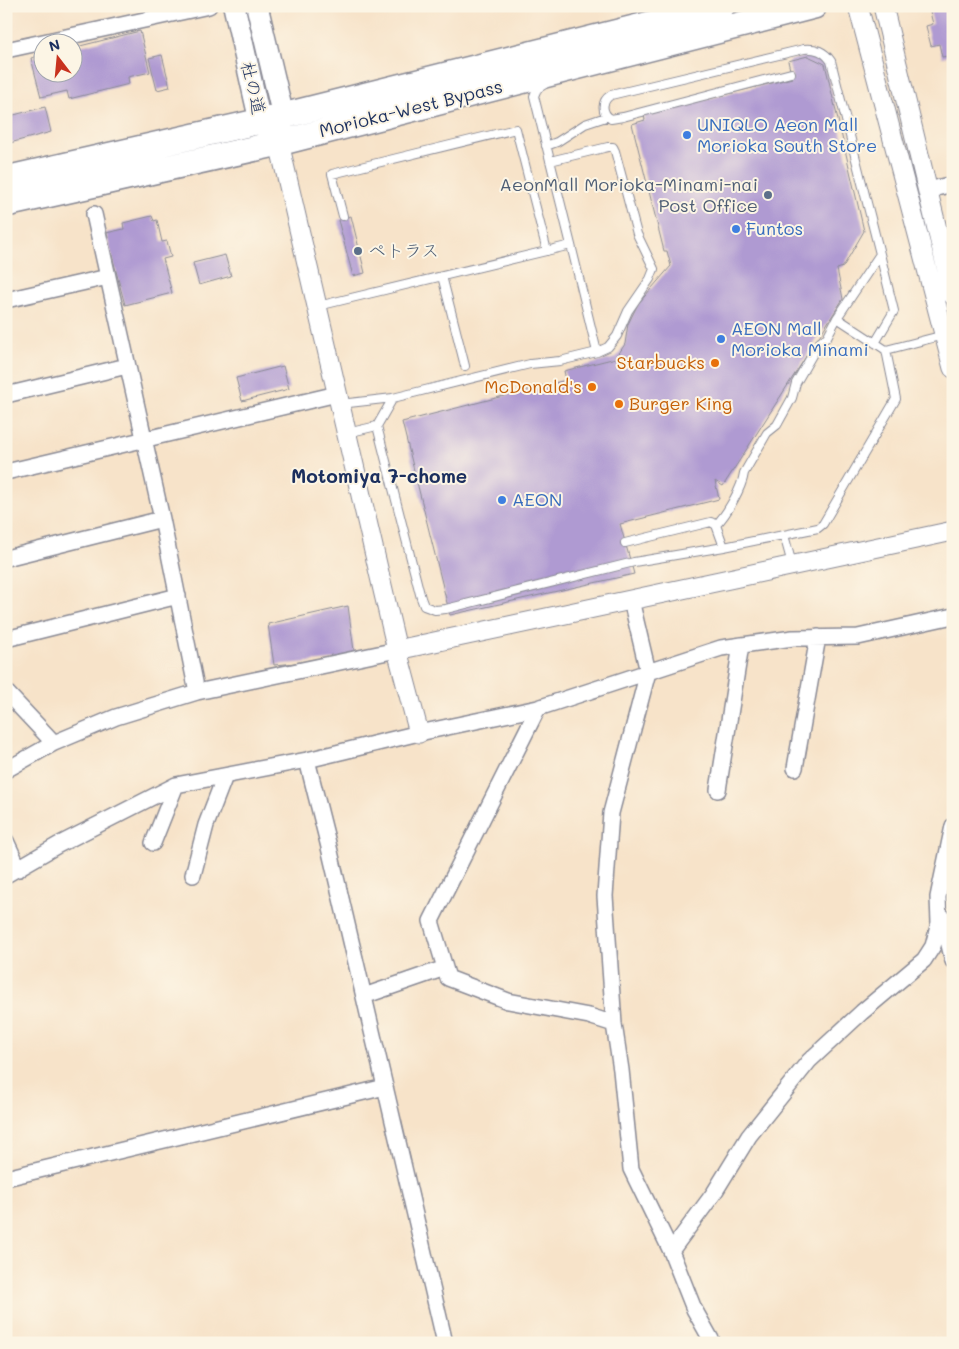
<svg xmlns="http://www.w3.org/2000/svg" width="959" height="1349" font-family="Mali,'Klee One',sans-serif">
	<rect width="100%" height="100%" fill="#fcf5e5"/>
	<filter id="ink" filterUnits="userSpaceOnUse"><feTurbulence type="fractalNoise" baseFrequency=".02" numOctaves="2"/><feDisplacementMap in="SourceGraphic" scale="10" xChannelSelector="R" yChannelSelector="G"/><feConvolveMatrix kernelMatrix="1 2 1 2 8 2 1 2 1" color-interpolation-filters="sRGB"/></filter>
	<filter id="wash" filterUnits="userSpaceOnUse"><feTurbulence type="fractalNoise" baseFrequency=".0096" numOctaves="4" result="noise"/><feDisplacementMap in="SourceGraphic" scale="20" xChannelSelector="R" yChannelSelector="G"/><feGaussianBlur stdDeviation="1.12" result="paint"/><feColorMatrix in="noise" values="0 0 0 0 0 0 0 0 0 0 0 0 0 0 0 0 0 1.4 0 .05"/><feComposite in="paint" operator="in"/></filter>
	<g filter="url(#wash)">
		<rect width="100%" height="100%" fill="#f7e3c9"/>
		<g id="blocks">
			<path fill="#af9ad2" d="M935,6h18v49l-11,2 -3,-13 -8,2 -5,-20 7,-2 -4,-16z
				M140,31l10,41 -22,5 1,7 -60,15 -2,-8 -26,6 -10,-39 11,-3v17h30v-24z
				M162,55l8,32 -13,3 -8,-32z
				M808,56l17,8 39,167 -21,36 -6,2 6,30 -120,187 -8,-5 4,18 -99,25 14,50 -184,41 -48,-193 164,-42 -2,-9 52,-13 9,-14 3,-20 10,-20 33,-38 -4,-15h-3l-32,-127 13,-4 -1,-5 148,-37 -4,-17z
				M45,107l6,25 -45,12v-27z
				M152,216l2,5 3,-1 5,22 5,-1 4,16 -8,2 9,34 -47,12 -19,-72 18,-4 -1,-6z
				M351,216l14,57 -12,3 -15,-56z
				M225,255l6,21 -32,9 -6,-22z
				M283,366l6,23 -47,12 -6,-23z
				M348,606l7,52 -81,7 -6,-41z"/>
		</g>
	</g>
	<g filter="url(#ink)">
		<use href="#blocks" fill-opacity="0" stroke="#898994" stroke-width="1"/>
		<g fill="none" stroke-linecap="round" stroke-linejoin="round">
			<g stroke="#898994" stroke-width="10">
				<path id="service" d="M791,73l-168,44 -12,2c-10,-6 -10,-18 0,-24l193,-46c12,-1 20,2 27,12l49,193 -43,64
					M546,146l11,-4 28,-18 21,-7
					M550,161l58,-14h5l2,4 22,83 17,35 -4,10 -22,32 -11,25 -9,11 -11,5
					M343,216l-11,-42 184,-45 31,122
					M442,276l23,90
					M318,306l253,-61 -37,-149 3,-7 8,-5
					M875,343l19,-32 -14,-57
					M886,350l58,-15
					M340,404l53,-6 137,-34 30,-3 37,-9 -26,-107
					M377,426l44,172 3,8 11,4 11,-1 188,-47 90,-15 94,-19 5,-4 73,-125 -10,-49 -49,-32 -10,19 -8,6 -23,40 -4,15 -15,27 -10,8 -23,40c-2,15 -17,41 -28,52
					M347,433l30,-7 16,-28
					M784,535l8,29
					M625,543l86,-21 5,3 8,22"/>
			</g>
			<g stroke="#898994" stroke-width="18">
				<path id="minor" d="M6,50l203,-44
					M928,190l25,-6
					M94,214l14,63
					M6,300l102,-23 54,242 35,173
					M6,395l121,-29
					M6,472l331,-78
					M6,558l156,-39
					M631,600l17,72 -37,141 -6,83 9,128 7,46 10,99 40,82 23,58 19,34
					M6,639l172,-43
					M6,692l48,51
					M538,708l-107,213 17,57 60,23 81,15 25,8
					M307,760l21,83 117,500
					M795,768l23,-131
					M6,770l48,-27 62,-26 81,-25 200,-42
					M718,790l23,-145
					M6,841l13,28
					M153,843l23,-58
					M6,875l52,-30 118,-60 131,-25 112,-27 119,-25 183,-60 72,-10 65,-1 95,-21
					M193,875l13,-50 19,-49
					M942,916l11,45
					M364,996l81,-28
					M6,1178l379,-91
					M671,1251l43,-58 35,-57 60,-75 53,-49 62,-52 9,-14 6,-23 -1,-26 15,-71"/>
			</g>
			<g stroke="#898994" stroke-width="21">
				<path id="tertiary" d="M858,6l95,362
					M883,6l70,289
					M279,143l118,507 22,83
					M397,650l556,-119"/>
			</g>
			<g stroke="#898994" stroke-width="24">
				<path id="secondary" d="M234,6l26,115 10,13
					M257,6l26,110 -2,15"/>
			</g>
			<g stroke="#898994" stroke-width="28">
				<path id="trunk" d="M6,179l277,-63 439,-110
					M6,204l273,-61 535,-137"/>
			</g>
			<use href="#service" stroke="#fff" stroke-width="8"/>
			<use href="#minor" stroke="#fff" stroke-width="15"/>
			<use href="#tertiary" stroke="#fff" stroke-width="19"/>
			<use href="#secondary" stroke="#fff" stroke-width="21"/>
			<use href="#trunk" stroke="#fff" stroke-width="25"/>
		</g>
	</g>
	<g fill="#3f7fe0" stroke="#fcf5e5" stroke-width="2">
		<circle cx="687" cy="135" r="5"/>
		<circle cx="736" cy="229" r="5"/>
		<circle cx="721" cy="339" r="5"/>
		<circle cx="502" cy="500" r="5"/>
	</g>
	<g fill="#5c6f8a" stroke="#fcf5e5" stroke-width="2">
		<circle cx="768" cy="195" r="5"/>
		<circle cx="358" cy="251" r="5"/>
	</g>
	<g fill="#e8710a" stroke="#fcf5e5" stroke-width="2">
		<circle cx="715" cy="363" r="5"/>
		<circle cx="592" cy="387" r="5"/>
		<circle cx="619" cy="404" r="5"/>
	</g>
	<g text-anchor="middle" stroke-width="4" stroke-linejoin="round" paint-order="stroke">
		<g font-size="18" fill="#1b2f5e" stroke="#fcf5e5">
			<text transform="translate(253 88) rotate(77)" y="6">杜の道</text>
			<text transform="translate(411 109) rotate(-14)" y="6">Morioka-West Bypass</text>
		</g>
		<g font-size="18" fill="#366cbe" stroke="#fcf5e5" text-anchor="start">
			<text x="697" y="131">UNIQLO Aeon Mall<tspan x="697" dy="21">Morioka South Store</tspan></text>
			<text x="746" y="235">Funtos</text>
			<text x="731" y="335">AEON Mall<tspan x="731" dy="21">Morioka Minami</tspan></text>
			<text x="512" y="506">AEON</text>
		</g>
		<g font-size="18" fill="#4e5e75" stroke="#fcf5e5" text-anchor="end">
			<text x="758" y="191">AeonMall Morioka-Minami-nai<tspan x="758" dy="21">Post Office</tspan></text>
			<text x="368" y="257" text-anchor="start">ペトラス</text>
		</g>
		<g font-size="18" fill="#c56008" stroke="#fcf5e5" text-anchor="end">
			<text x="705" y="369">Starbucks</text>
			<text x="582" y="393">McDonald's</text>
			<text x="629" y="410" text-anchor="start">Burger King</text>
		</g>
		<g font-size="19" font-weight="bold" fill="#1b2f5e" stroke="#fcf5e5">
			<text x="379" y="483">Motomiya 7-chome</text>
		</g>
	</g>
	<rect width="959" height="1349" fill="none" stroke="#fcf5e5" stroke-width="25"/>
	<g transform="translate(58 58) rotate(344)"><circle r="24" fill="#fcf5e5" stroke="#a2a6af"/>
	<path d="M0-4L9 19L0 12L-9 19Z" fill="#c8321e"/>
	<text y="-8" font-size="14" font-weight="bold" text-anchor="middle" fill="#1b2f5e">N</text>
	</g>
</svg>
